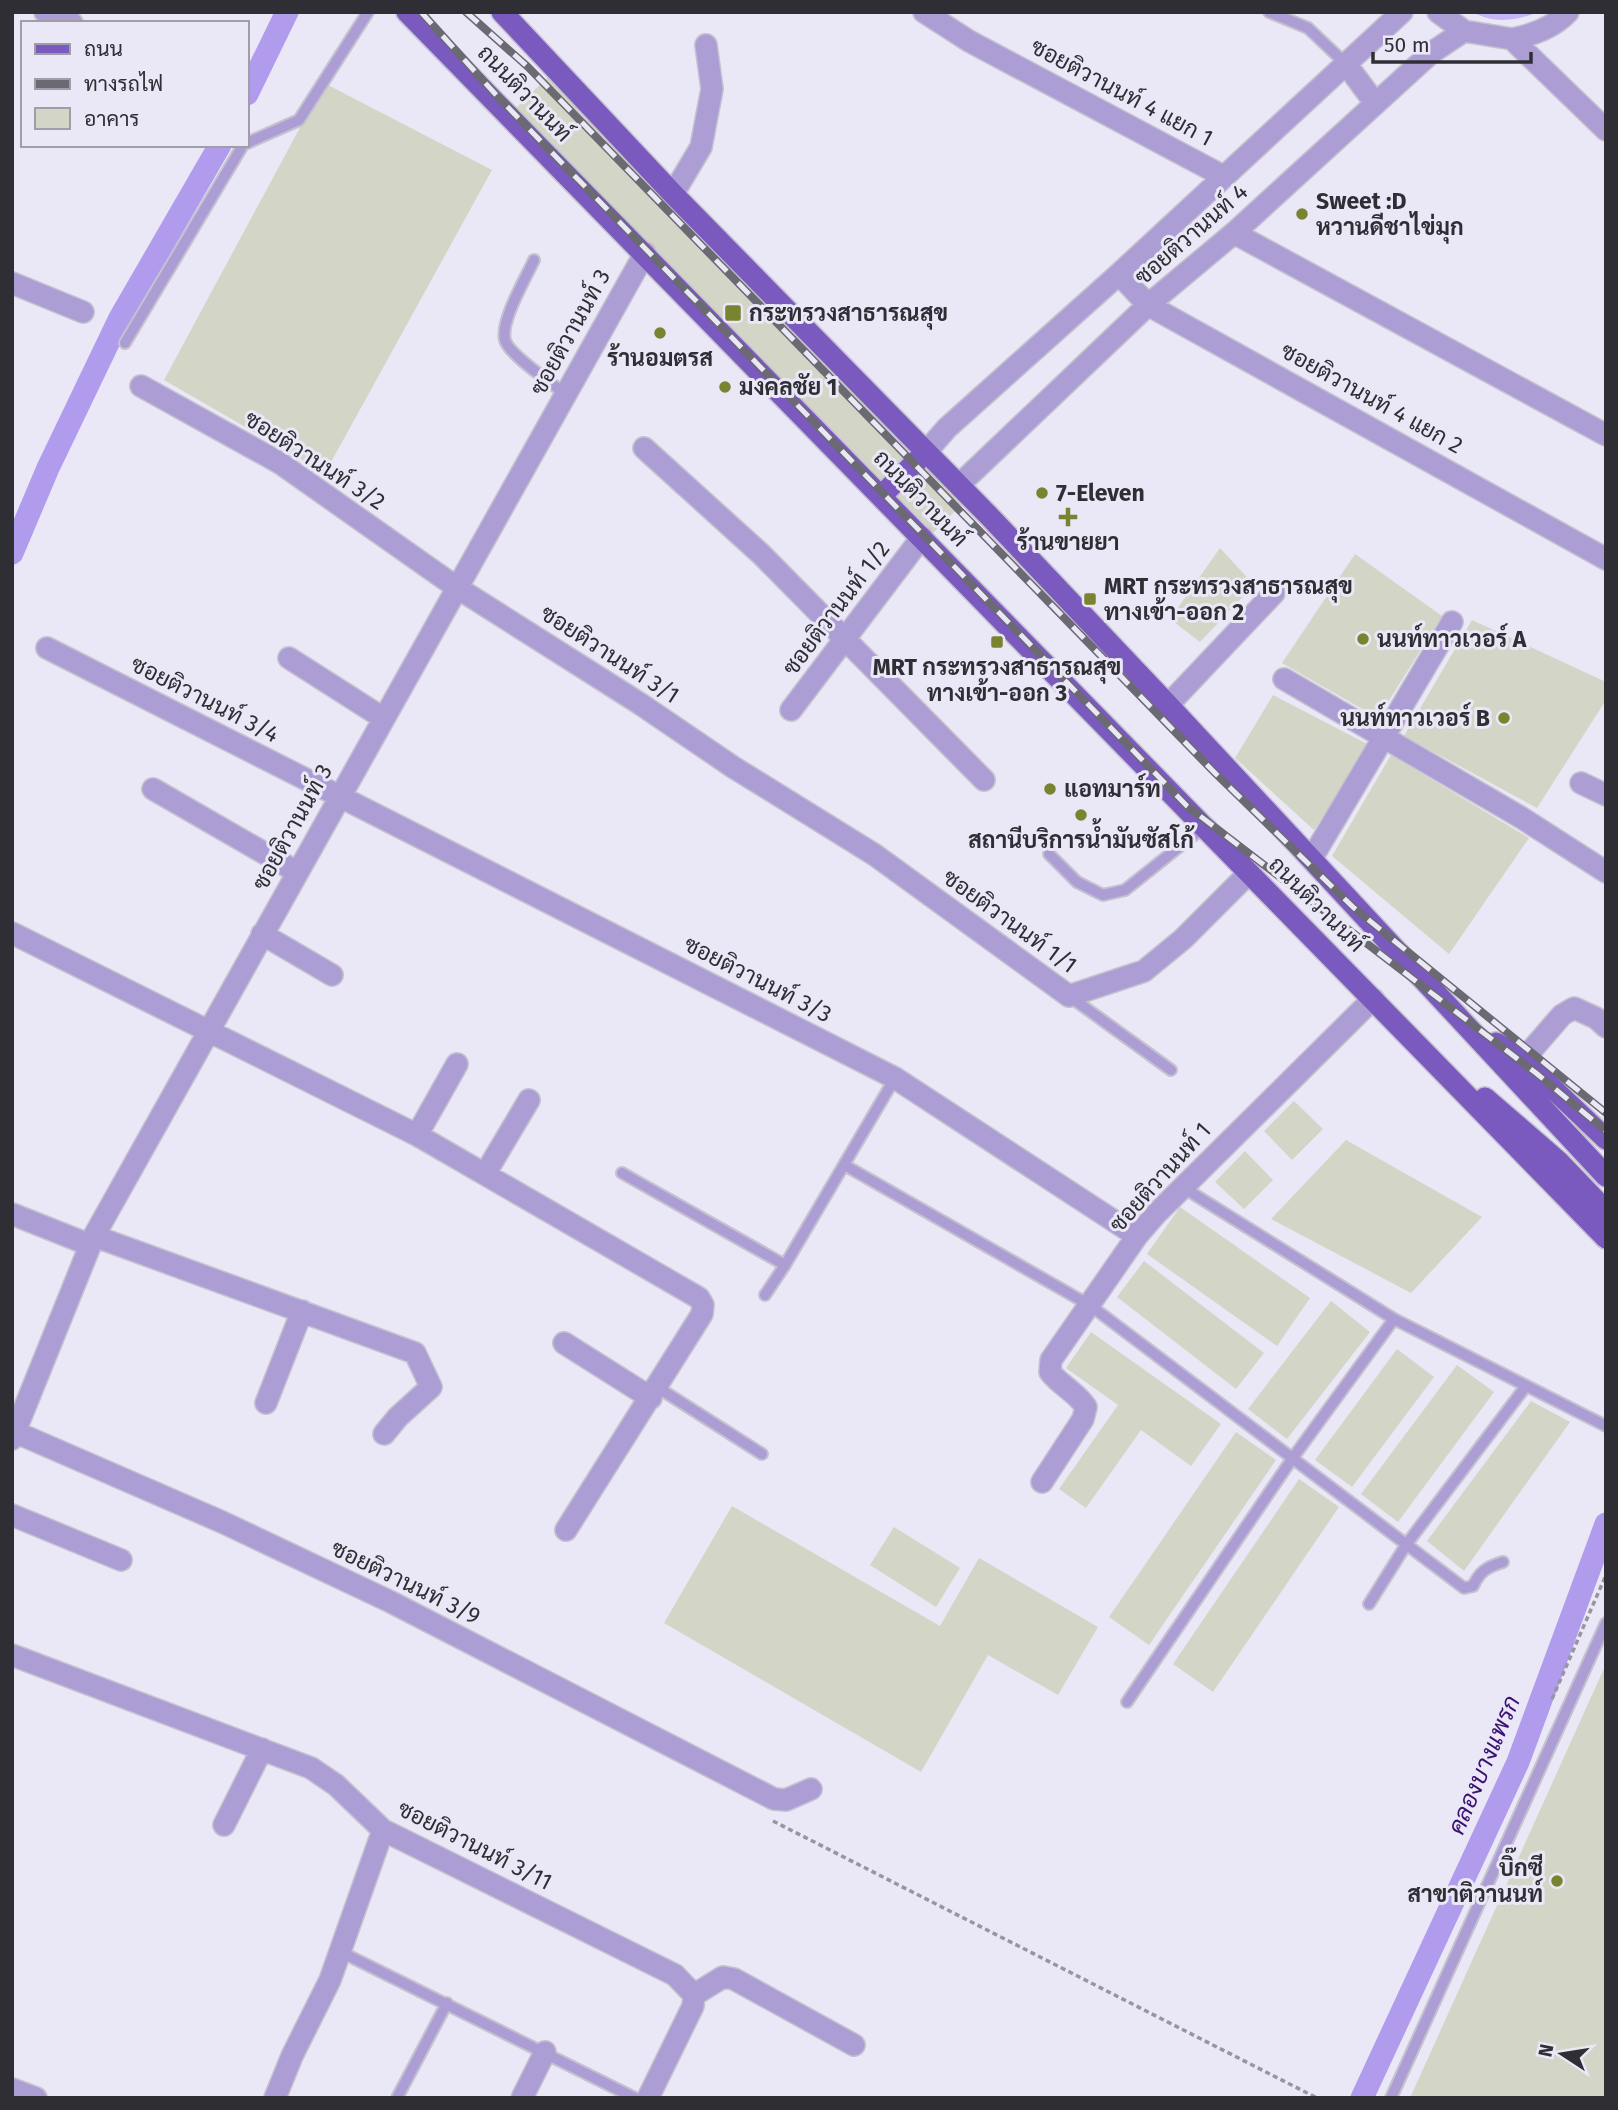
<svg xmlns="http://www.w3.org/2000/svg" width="1618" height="2110" font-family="'Fira Sans',Sarabun,sans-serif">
	<rect width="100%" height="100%" fill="#eae7f6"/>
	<path fill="#c6b6f6" d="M1473,12h65c-21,9 -45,12 -65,0z"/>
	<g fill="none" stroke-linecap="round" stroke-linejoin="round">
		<path stroke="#b19bed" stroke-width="23" d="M247,94l40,-82
			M12,553l36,-85 72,-150 100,-173
			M1362,2098l156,-336 88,-238"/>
	</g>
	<path fill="#d3d6c6" d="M551,74l413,428 -45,45 -414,-428z
		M324,83l168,87 -167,303 -161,-93z
		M1220,548l34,37 -54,57 -30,-23z
		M1355,554l87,62 -64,102 -96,-55z
		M1472,620l134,62v18l-69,108 -133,-72z
		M1273,695l96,50 -55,85 -79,-72z
		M1391,755l138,83 -80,116 -117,-98z
		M1294,1101l29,28 -31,31 -28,-29z
		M1346,1140l136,77 -71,76 -140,-74z
		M1245,1151l28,29 -29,29 -29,-27z
		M1180,1207l130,91 -33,48 -130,-92z
		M1144,1261l120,92 -28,36 -119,-92z
		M1331,1301l39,31 -83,107 -39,-30z
		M1091,1332l130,92 -30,42 -50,-36 -55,78 -27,-19 59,-84 -52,-37z
		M1397,1349l37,28 -82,110 -37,-27z
		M1457,1365l37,27 -96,130 -37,-28z
		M1531,1401l39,21 -106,149 -37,-30z
		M1236,1432l40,28 -127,185 -40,-28z
		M1299,1479l40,28 -126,185 -40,-28z
		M732,1506l208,120 39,-68 119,69 -40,68 -70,-40 -67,117 -257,-149z
		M894,1527l66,41 -24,39 -66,-42z
		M1606,1664v434h-196z"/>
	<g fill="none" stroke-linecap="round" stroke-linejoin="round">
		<g stroke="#c5c2cf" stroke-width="14">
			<path id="lane" d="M1269,12l39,16 38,36
				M247,143l52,-23 69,-108
				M534,260c-8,18 -34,61 -29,80 3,14 48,44 60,54
				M125,343l118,-198
				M1049,854l28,28 26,13 22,-5 79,-63
				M1069,996l102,74
				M846,1166l245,140 373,282 9,-2c7,-15 14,-19 30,-24
				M622,1173l163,92 110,-187
				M1184,1188l210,131 212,107
				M765,1295l20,-30
				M657,1387l105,67
				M1369,1604l37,-59 120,-159
				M1127,1702l165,-243 102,-140
				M341,1952l294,146
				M397,2098l50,-95
				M1391,2098l215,-475"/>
		</g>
		<g stroke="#c5c2cf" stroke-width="24">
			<path id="street" d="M45,12l27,11
				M924,12l45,29 254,135
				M1438,12l26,19 48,8 94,91
				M1512,39c21,-4 41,-11 56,-27
				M1346,64l29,39
				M673,194l28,-47 11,-58 -6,-44
				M1234,233l372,202
				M1119,274l29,31 458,254
				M12,283l71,29
				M141,386l139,77 176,124 183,116 94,64 142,88 194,141 75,-25 39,-32 66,-66
				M644,448l117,106 223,226
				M926,452l21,-24 172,-154 283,-262
				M959,485l189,-180 86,-72 197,-180 33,-22
				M47,648l848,430 242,158
				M289,658l94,60
				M1284,679l238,139 84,54
				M1168,705l106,-112
				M791,710l131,-173
				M1581,783l25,12
				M153,789l144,83
				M1312,858l140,-236
				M12,933l405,202 282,163 4,7 -1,9 -136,216
				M262,934l70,41
				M1523,1060l39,-45 12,-7 22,10 10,9
				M417,1135l40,-71
				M485,1174l44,-74
				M12,1214l78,31
				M94,1236l321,117 16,34 -33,30 -14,17
				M564,1343l87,55
				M266,1403l36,-92
				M15,1432l207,90 169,80 383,197 12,1 25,-11
				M12,1439l82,-203 551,-983
				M1042,1482l41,-63 3,-12c-10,-15 -25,-21 -36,-35l1,-12 86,-124 19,-22 217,-215
				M12,1515l109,45
				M12,1655l299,113 25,17 47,45 292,145 19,20 -1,11 -45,92
				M224,1825l38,-76
				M694,1995l29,-18 11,2 120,66
				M12,2089l24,9
				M275,2098l17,-42 38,-76 53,-150
				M522,2098l23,-46"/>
		</g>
		<g stroke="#c5c2cf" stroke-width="24">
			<path id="primary" d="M407,12l1199,1226
				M502,12l171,182 318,324 177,187 438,471
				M882,495l44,-43
				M1496,1043l27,17 83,79
				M1485,1098l74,64 47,49"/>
		</g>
		<path stroke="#9795a0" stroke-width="3.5" stroke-dasharray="5 3.5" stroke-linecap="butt" d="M1552,1699l54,-124
			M773,1821l544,277"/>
		<use href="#lane" stroke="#ac9ed5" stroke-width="10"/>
		<use href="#street" stroke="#ac9ed5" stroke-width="21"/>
		<use href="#primary" stroke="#7a5abe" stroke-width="21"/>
		<g stroke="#6b6972" stroke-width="8">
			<path id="rail" d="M421,12l77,85 689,709 349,267 70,58
				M466,12l62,55 688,707 138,134 252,205"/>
		</g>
		<use href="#rail" stroke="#eae7f6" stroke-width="5" stroke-dasharray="16" stroke-linecap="butt"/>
	</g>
	<g fill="#798330" stroke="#eae7f6" stroke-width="2.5">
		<circle cx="1302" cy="214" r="7"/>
		<rect x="724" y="304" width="18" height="18" rx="3.5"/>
		<circle cx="660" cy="333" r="7"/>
		<circle cx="725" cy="387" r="7"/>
		<circle cx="1042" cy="493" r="7"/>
		<path d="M1064.5 506.5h7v7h7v7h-7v7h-7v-7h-7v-7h7z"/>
		<rect x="1083" y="592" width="14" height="14" rx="3.5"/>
		<circle cx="1363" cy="639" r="7"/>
		<rect x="990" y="635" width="14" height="14" rx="3.5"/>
		<circle cx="1504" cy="718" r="7"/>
		<circle cx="1050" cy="789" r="7"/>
		<circle cx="1081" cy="815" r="7"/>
		<circle cx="1557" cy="1881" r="7"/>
	</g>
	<g text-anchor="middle" stroke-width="6" stroke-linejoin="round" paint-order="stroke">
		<g font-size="23" fill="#2f2e34" stroke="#eae7f6">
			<text transform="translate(1122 92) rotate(28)" y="8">ซอยติวานนท์ 4 แยก 1</text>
			<text transform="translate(525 93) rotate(46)" y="8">ถนนติวานนท์</text>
			<text transform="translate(1191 234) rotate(-41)" y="8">ซอยติวานนท์ 4</text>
			<text transform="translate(570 332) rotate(-61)" y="8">ซอยติวานนท์ 3</text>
			<text transform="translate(1372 398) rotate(29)" y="8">ซอยติวานนท์ 4 แยก 2</text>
			<text transform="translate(315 460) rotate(33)" y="8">ซอยติวานนท์ 3/2</text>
			<text transform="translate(921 498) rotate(46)" y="8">ถนนติวานนท์</text>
			<text transform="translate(836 608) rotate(-53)" y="8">ซอยติวานนท์ 1/2</text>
			<text transform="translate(610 654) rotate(33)" y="8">ซอยติวานนท์ 3/1</text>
			<text transform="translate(205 699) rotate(27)" y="8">ซอยติวานนท์ 3/4</text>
			<text transform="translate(292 827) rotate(-61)" y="8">ซอยติวานนท์ 3</text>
			<text transform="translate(1317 904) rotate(45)" y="8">ถนนติวานนท์</text>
			<text transform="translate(1010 921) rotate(36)" y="8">ซอยติวานนท์ 1/1</text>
			<text transform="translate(758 979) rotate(27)" y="8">ซอยติวานนท์ 3/3</text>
			<text transform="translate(1160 1177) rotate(-48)" y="8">ซอยติวานนท์ 1</text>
			<text transform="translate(406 1582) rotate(26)" y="8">ซอยติวานนท์ 3/9</text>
			<text transform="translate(475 1845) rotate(27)" y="8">ซอยติวานนท์ 3/11</text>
		</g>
		<g font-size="23" font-weight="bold" fill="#2f2e34" stroke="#eae7f6" text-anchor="start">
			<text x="1316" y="209">Sweet :D<tspan x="1316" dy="26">หวานดีชาไข่มุก</tspan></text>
			<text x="749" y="321">กระทรวงสาธารณสุข</text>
			<text x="660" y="366" text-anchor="middle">ร้านอมตรส</text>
			<text x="739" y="395">มงคลชัย 1</text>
			<text x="1056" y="501">7-Eleven</text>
			<text x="1068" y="550" text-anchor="middle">ร้านขายยา</text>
			<text x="1104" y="594">MRT กระทรวงสาธารณสุข<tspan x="1104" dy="26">ทางเข้า-ออก 2</tspan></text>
			<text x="1377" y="647">นนท์ทาวเวอร์ A</text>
			<text x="997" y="675" text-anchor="middle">MRT กระทรวงสาธารณสุข<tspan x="997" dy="26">ทางเข้า-ออก 3</tspan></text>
			<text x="1490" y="726" text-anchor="end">นนท์ทาวเวอร์ B</text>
			<text x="1064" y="797">แอทมาร์ท</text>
			<text x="1081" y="848" text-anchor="middle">สถานีบริการน้ำมันซัสโก้</text>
			<text x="1543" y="1876" text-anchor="end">บิ๊กซี<tspan x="1543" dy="26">สาขาติวานนท์</tspan></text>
		</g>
		<g font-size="24" font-style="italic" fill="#3a1070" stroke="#eae7f6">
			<text transform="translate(1484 1765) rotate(-67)" y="8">คลองบางแพรก</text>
		</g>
	</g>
	<rect width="1618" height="2110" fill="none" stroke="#2f2e34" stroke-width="28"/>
	<rect x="21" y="21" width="228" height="126" fill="#eae7f6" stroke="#9f9da8" stroke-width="2"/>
	<rect x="35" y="44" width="35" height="10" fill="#7a5abe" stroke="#9f9da8" stroke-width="2"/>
	<text x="84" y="56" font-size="21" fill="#2f2e34">ถนน</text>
	<rect x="35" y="79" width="35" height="10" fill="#6b6972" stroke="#9f9da8" stroke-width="2"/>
	<text x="84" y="91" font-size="21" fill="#2f2e34">ทางรถไฟ</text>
	<rect x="35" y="108" width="35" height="21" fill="#d3d6c6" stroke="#9f9da8" stroke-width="2"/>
	<text x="84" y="126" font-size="21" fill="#2f2e34">อาคาร</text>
	<g transform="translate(1562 2054) rotate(282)" stroke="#eae7f6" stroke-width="5" paint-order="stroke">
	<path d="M0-5L12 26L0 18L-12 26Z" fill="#2f2e34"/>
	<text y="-10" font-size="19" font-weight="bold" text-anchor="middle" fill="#2f2e34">N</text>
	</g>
	<path d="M1373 52v10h158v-10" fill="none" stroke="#2f2e34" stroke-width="3.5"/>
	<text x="1384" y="52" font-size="21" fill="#2f2e34" stroke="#eae7f6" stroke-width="5" paint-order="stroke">50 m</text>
</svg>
